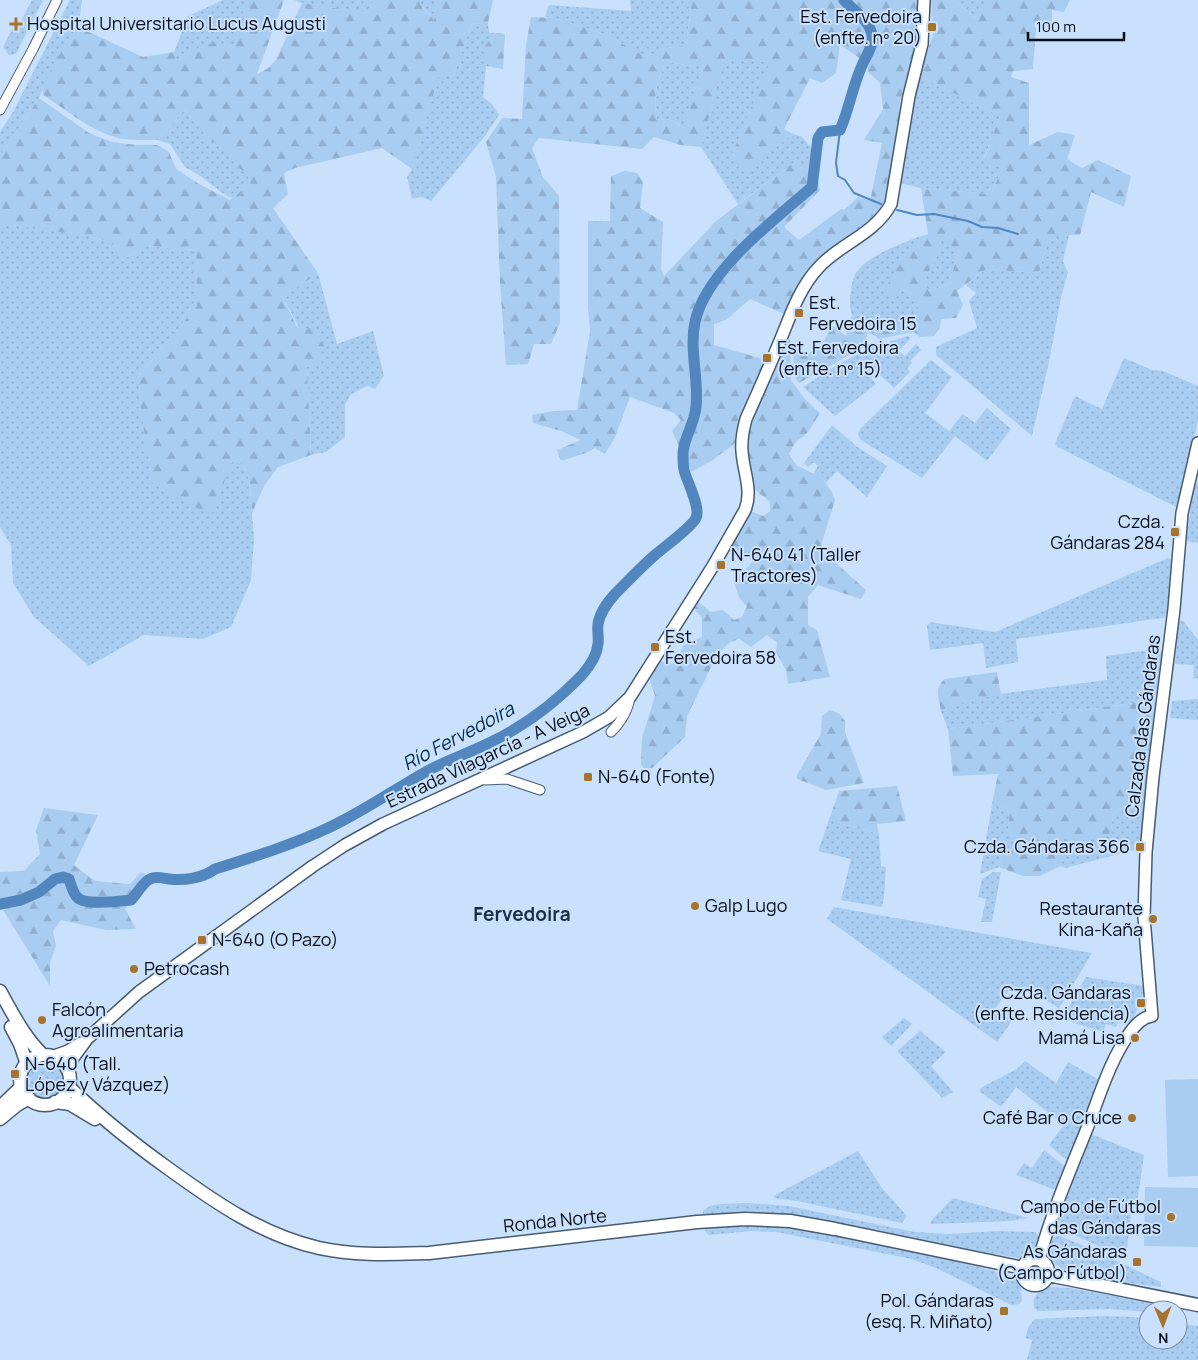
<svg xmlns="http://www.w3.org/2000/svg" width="1198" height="1360" font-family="Manrope,sans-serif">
	<defs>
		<pattern id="grass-dots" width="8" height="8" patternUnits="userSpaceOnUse" patternTransform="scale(1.25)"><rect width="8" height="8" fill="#a9ccf1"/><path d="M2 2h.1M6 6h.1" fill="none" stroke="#90aece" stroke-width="1.8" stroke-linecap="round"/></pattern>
		<pattern id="forest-firs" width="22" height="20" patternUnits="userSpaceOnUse" patternTransform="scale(1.25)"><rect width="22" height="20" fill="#a9ccf1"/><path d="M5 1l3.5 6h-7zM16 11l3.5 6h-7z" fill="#90aece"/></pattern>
	</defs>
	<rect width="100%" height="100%" fill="#c9e1fc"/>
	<path fill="url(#grass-dots)" d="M32,0h11l-27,54 -7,1 -6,-8 13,-26 4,2z
		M70,0h12l-3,23 -26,44 -14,31 -39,58v-24l13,-20z
		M223,0h23l-12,47 -33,-1 -25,17 -2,-11 14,-36z
		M294,0h79l-5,13 -66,-10z
		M422,0h15l-3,20 -14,-17z
		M630,0h62l-6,45 -21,3 -19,9 -39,-22 -52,-17 -10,-1 4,-12 82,6z
		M954,0h32v4l-12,14z
		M488,23l1,10h7l-11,13 1,20 -3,31 9,7 7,11 -14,21 -54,65c-7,-4 -11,-5 -19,-2l-5,-22 5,-8 27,-95 14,2 19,-52z
		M724,59l47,3 -39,92 15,15 46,-35 9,3 12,14 -2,17 -16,-7 -58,43 -37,-57z
		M670,62l21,5 12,-3 -18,64 -17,-9 -11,1c-4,-17 -2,-46 13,-58z
		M919,76l81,40 -16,42 18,11 -11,25 -70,-6 -21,-5 12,-78z
		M185,109l22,29 24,17 6,12 11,7 2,10 -18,14 -10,-5 -20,-16 -17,-10 -15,-23 -12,-4z
		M0,223l87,13 27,7 8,17 24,-14 50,4 1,56 -60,72 94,85 9,-5 9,20 5,61 -3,41 -20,47 -28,12 -59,-4 -55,31 -55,-49 -21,-34 -2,-38 -11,-18z
		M928,234l-28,26 1,28 19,12 -8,21 -33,12 -2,4c-23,-11 -30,-22 -26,-46 1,-8 2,-16 8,-22 13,-15 49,-29 69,-35z
		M1049,235h20l-6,26 5,11 -7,25 -12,65 -17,74 -96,-81v-8l41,-19 -8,-27 7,-8 -10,-8 20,-16 53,4z
		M941,240l18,9 -10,35 -20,7 -5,-10 15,-30z
		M318,273l19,71 36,-13 11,45 -9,13 -8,-3 -17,9 -5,10v32l-19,15 -15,3 -4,-88 10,-4 -34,-66z
		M908,336l3,2 -12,13 6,5 11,-12 5,6 -11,11 2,2 -5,5 3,4 -16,16 -17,-16 -6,6 5,6 -41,32 -32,-29 31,-20 35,-19z
		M1124,358l28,12 11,1 35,15v34l-20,88 -120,-61 -3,-3 20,-48 27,13z
		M931,360l21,17 -27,36 24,18 14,-17 12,9 12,-15 24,21 -24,32 -32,-25 -33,42 -61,-38 -3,-5 2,-6z
		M832,425l24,21 31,20 -20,31 -30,-26 -11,12 -4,-5 -9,-4 5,-8 -4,-4 -6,5 -4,-4z
		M1196,483l2,1v59l-12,-2 8,-56z
		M1168,558l7,3 -6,56 -153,22 2,23 -32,6 -3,-25 -53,7 -3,-24 3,-4 65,10z
		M1178,621h5l15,19v38l-5,1 1,-14 -19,-1z
		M1156,649l6,3 -7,48 -207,29 -7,-18 15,-6 28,-9 123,-16 -1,-24z
		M1198,699v21l-28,-2 2,-17z
		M1146,798l-4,50 -77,20 -5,-2 9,-16 42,-19 2,-17 16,-11z
		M993,799l17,14 -2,13 12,31 -19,-2 -2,12 -19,7z
		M829,820l50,14 2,32 5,1 -2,29 -2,11 -41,-7 10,-41 -33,-8z
		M993,872h8l-9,50h-11l5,-23 -8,-2 4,-18z
		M834,907l258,46 -33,55 -34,-20 -5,6 -9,-6 -16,21 17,12 -15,21 -170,-123z
		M1086,977l58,9 -2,14 -12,25 -12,-3 -2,5 -10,-3 -3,8 -41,-13z
		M904,1018l8,6 -21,22 -9,-9z
		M920,1031l26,21 -15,14 22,26 -11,6 -45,-47z
		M26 1080a20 20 0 1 1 40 0a20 20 0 1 1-40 0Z
		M1025,1061l31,22 12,-21 33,19 -29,80 -7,-2 -16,-14 15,-20 -48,-38 -15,20 -22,-16 3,-4 35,-18z
		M1088,1133l56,22 -6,42 -6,10 -6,49 -3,1 -69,-31z
		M1044,1150l23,18 -9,23 -42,-16 8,-12 8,5z
		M858,1151l24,37 25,28 -5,7 -105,-22 -22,-3 -2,-2z
		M953,1198l75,20 -17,3 -80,3v-3z
		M747,1203l42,3 125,26 34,2 51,-3 36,1 3,3 1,6 -6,10 -13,7 -45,-7 -158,-33 -68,-7 -46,4v-4l7,-5 11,-2z
		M749,1225l40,2 78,14 112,26 36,10 5,6 2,18 -3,3 -8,1 -75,-37 -24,-9 -136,-27 -25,-1 -42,4 -4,-4 -1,-3z
		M1059,1236l28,11 74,35v5c-21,-3 -96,-9 -107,-25 -7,-9 -5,-16 0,-25z
		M1027 1271a8 8 0 1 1 16 0a8 8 0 1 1-16 0Z
		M1046,1287l24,1 108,19v3h-30v2l-39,-3 -71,2 -3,-2c-4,-11 2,-16 11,-22z
		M1103,1316l29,1 16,2v21h30v-17l20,3v34h-171l5,-20 -7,-2 4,-12 6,-7z"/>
	<path fill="url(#forest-firs)" fill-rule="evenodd" d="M246,0h38l-27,74 10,-5 9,-9 26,-57 66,10 5,-13h49l-2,4 14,16 3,-20h56l-5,23 -16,1 -19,52 -14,-1 -27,94 -30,-21 -87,20 -11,5 4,21 -15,14 45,65 -35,25 14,29 17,2 10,17 -7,17 -10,4 4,88 -33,12 -14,19 -12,27 -3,-35 -9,-20 -9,5 -18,50 -22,-7 -40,-24 -14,-104 60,-72 -1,-56 -50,-4 -24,14 -8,-17 -27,-7 -84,-12 -3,-1v-67l39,-58 50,35 23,9 24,3h21l12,7 7,17 23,15 31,16 20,-16 -2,-10 -11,-7 -6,-12 -24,-17 -22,-29 -27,31c-14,0 -30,1 -44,-3 -26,-8 -49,-28 -71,-42 -3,-13 28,-59 36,-72l10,9 54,25 31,-5 2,11 25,-17 15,-4 18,5z
		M692,0h227l-1,31 -10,43 -8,27 -4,44 -10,57 -10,16 -66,49 -26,47 -34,-15 -24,21 -12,4v21l53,15 -27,61 -5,22 -22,17 -22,12 -19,-41 9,-11 -7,-7 -44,-16 -15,40 -10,17 -10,-6 -9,5 -25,8 -4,-11 24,-10 -20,-9 -28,-8 -1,-8 21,-4 24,-1 13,-79 -2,-23v-87h22l1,-45 14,-5 12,2 6,9 -3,26 23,14 -2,47 3,7 52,-55 80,-60c18,7 21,10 24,29l-36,37 15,13 42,-31 3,1 14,-13 12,4 12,-58 -18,-3 19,-31 -3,-26 -12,-11 -1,-9 -27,-18 -4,28 -14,10 -12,-5 -26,51 9,5 -46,36 -15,-16 38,-92 -46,-2 -23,87 -20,-2 -27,-8 -12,12 -103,-11 -7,10 11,29 16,19 1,127 -9,21h-17l-6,20 -22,1 -6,-82 -4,-106 -10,-35 16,-24 20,1 4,-74 5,-28 24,1 52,17 39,22 19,-9 21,-3zM670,62l21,5 12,-2 -19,63 -16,-9 -11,1c-4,-17 -2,-46 13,-58z
		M931,0h23l20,18 12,-14v-4h84l-6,12 -12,-2v16l-16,1 -3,42 -20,2 -2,6 18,6v62l29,-13 17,3 -8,24 15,9 16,-8 33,16 -7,31 -33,-15 -11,43h-31l-10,38 -53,-4 -29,22 6,14 -7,13 -15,1 -1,9 -6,8 -14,1 -6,-5 -36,7 -1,-2 2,-4 33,-12 8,-21 -19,-12 -8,10 -10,-4 17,-34 28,-26 -7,-46 70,6 11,-25 -18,-10 16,-43 -81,-40 14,-41zM941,240l18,10 -10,34 -20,7 -5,-10 15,-30z
		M496,33l9,1 -2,35 -17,-3 -1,-20z
		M851,316l17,17 -6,15 -63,35c-7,-8 -5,-21 -6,-31 27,4 26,-5 40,-26l13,10z
		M786,338l4,2 1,40 14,19 15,14 -12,19 -13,11 -6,11 7,11 26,13 10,14 3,8 -15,49 46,41 -5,9 -43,-14 -10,12v28l9,5 13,47 -42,7 -2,-14 -10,-18 1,-10 -10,-7 -16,12 -12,-8 -10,4 -12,12 -30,61 -2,21 -33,31 -8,1 -3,-5 1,-26 13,-42 -6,-19 11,-16 13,3 11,-19 18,-8v-20l-8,-8 4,-7 13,10 12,-2 11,10 8,-3 5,-11 -7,-7 -7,-19 16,-14 4,-6 -24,-12 21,-37 13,5 7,-5c2,-15 -9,-13 -16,-23 -4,-6 -5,-19 -6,-26 -5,-35 25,-90 38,-124z
		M997,672l4,23c-21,2 -40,8 -60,16 -2,-13 -8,-22 4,-32z
		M1155,700l-9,98 -17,5 -16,11 -2,17 -17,22 -24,-3 -10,16 -20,10h-17l-24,-9 2,-12 19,1 -12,-30 2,-13 -17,-14 5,-25 -45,2 -5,-47z
		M830,710l10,4 5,7v11l19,51 -38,7 -29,-11v-4l24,-41 1,-18z
		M897,786l9,35 -29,3 2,10 -50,-14 10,-29z
		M44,808l54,7 -24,50 21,16 35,3 11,-12 12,8 -28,29 11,20 -30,1 -45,-10 -8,11 3,15 -6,17v23l-47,-76h-3v-38l24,-1 16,-17 -4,-24z"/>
	<path fill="#a9ccf1" d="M1198,1079v97l-30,1 -3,-97z
		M1145,1187l53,1v59l-54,-1z"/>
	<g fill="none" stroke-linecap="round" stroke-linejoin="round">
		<path stroke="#5187be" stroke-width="2" d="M840,130l-4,33 2,13 7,4 9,13 27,11
			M897,210l20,5 17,-1 34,7 14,6 16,1 20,6"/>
		<path stroke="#5187be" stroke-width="11" d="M0,904l21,-4 18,-8 16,-13 8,-2 6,2c2,6 4,14 8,18 7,9 44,4 54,3 6,-6 12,-18 19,-21 6,-3 12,-1 19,0 15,2 34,-1 46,-10 38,-12 77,-24 113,-41 36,-17 67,-39 101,-58 19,-10 40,-17 60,-27 34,-16 67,-41 93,-68 7,-8 15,-20 16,-31 1,-6 -1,-13 0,-20 2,-12 9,-21 17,-30 13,-13 26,-27 40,-39 9,-8 36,-27 41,-37 5,-11 -9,-36 -12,-48 -1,-5 -1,-10 -1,-15 -1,-14 12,-32 13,-48 3,-29 -7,-57 -1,-85 11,-51 79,-102 117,-135l6,-49 4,-6 18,-2c10,-23 13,-47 24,-69 4,-8 10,-17 8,-26 -2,-14 -19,-25 -28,-35"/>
		<g stroke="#475c72" stroke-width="11">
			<path id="minor" d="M0,110l33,-61 24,-49
				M611,732c10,-10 17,-21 19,-35
				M485,780l22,-1 33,11"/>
		</g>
		<g stroke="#475c72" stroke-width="14">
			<path id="major" d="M54,1056l14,-5 13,-8
				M68,1070l5,-12 14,-19 52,-47 174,-126 32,-21 38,-21 200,-92 26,-15 21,-20 83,-131 32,-56c8,-20 -2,-39 -3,-59 -1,-11 1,-21 4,-32 13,-29 26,-58 38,-88 9,-23 18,-46 35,-64 22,-24 55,-32 72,-63l18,-108 13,-52 2,-44
				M1039,1259c12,-44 30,-86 47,-128 13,-33 23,-69 43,-97 6,-9 13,-17 23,-18l-8,-99 2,-65 7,-75 21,-168 8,-96 16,-70"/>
		</g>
		<g stroke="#475c72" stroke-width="15">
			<path id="highway" d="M0,991c13,23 24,46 43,64
				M11,1027l9,17 7,20
				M20 1080a25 25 0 1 1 50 0a25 25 0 1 1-50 0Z
				M69,1087c31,30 65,57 100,82 47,34 93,66 150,79 37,8 73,6 110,5l268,-31 48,-3 45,2 45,8 188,39
				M55,1102l15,2 25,15
				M0,1107l22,-21
				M0,1119l17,-14 12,-7
				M1022 1272a13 13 0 1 1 26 0a13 13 0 1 1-26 0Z
				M1048,1275l150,30"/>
		</g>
		<use href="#minor" stroke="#fff" stroke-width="9"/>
		<use href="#major" stroke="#fff" stroke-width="11"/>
		<use href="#highway" stroke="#fff" stroke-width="12"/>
	</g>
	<g fill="#a7722c" stroke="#c9e1fc" stroke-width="2">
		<path d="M13.5 16.5h5v5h5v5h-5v5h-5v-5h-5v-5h5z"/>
		<rect x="927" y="22" width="10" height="10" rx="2.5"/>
		<rect x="794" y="308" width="10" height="10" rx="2.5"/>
		<rect x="762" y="353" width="10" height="10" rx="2.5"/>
		<rect x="1170" y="527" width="10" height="10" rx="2.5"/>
		<rect x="716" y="560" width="10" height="10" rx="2.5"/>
		<rect x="650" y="642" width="10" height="10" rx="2.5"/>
		<rect x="583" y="772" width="10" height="10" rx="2.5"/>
		<rect x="1135" y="842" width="10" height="10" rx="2.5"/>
		<circle cx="695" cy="906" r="5"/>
		<circle cx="1153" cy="919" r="5"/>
		<rect x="197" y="935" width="10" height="10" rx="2.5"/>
		<circle cx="134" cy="969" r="5"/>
		<rect x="1136" y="998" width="10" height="10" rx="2.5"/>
		<circle cx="42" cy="1020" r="5"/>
		<circle cx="1135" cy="1038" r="5"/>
		<rect x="10" y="1069" width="10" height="10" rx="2.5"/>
		<circle cx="1132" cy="1118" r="5"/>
		<circle cx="1171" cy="1217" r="5"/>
		<rect x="1132" y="1257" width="10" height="10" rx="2.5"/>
		<rect x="999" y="1306" width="10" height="10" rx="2.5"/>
	</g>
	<g text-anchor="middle" stroke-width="4" stroke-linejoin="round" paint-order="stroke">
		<g font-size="18" fill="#050c15" stroke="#c9e1fc" text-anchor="start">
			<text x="922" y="23" text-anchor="end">Est. Fervedoira<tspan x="922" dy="21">(enfte. nº 20)</tspan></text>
			<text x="27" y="30">Hospital Universitario Lucus Augusti</text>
			<text x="809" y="309">Est.<tspan x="809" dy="21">Fervedoira 15</tspan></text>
			<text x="777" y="354">Est. Fervedoira<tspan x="777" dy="21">(enfte. nº 15)</tspan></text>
			<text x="1165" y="528" text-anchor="end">Czda.<tspan x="1165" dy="21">Gándaras 284</tspan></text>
			<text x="731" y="561">N-640 41 (Taller<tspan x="731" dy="21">Tractores)</tspan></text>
			<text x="665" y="643">Est.<tspan x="665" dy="21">Fervedoira 58</tspan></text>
			<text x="598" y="783">N-640 (Fonte)</text>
			<text x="1130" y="853" text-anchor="end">Czda. Gándaras 366</text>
			<text x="705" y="912">Galp Lugo</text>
			<text x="1143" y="915" text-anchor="end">Restaurante<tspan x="1143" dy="21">Kina-Kaña</tspan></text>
			<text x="212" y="946">N-640 (O Pazo)</text>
			<text x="144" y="975">Petrocash</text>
			<text x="1131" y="999" text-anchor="end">Czda. Gándaras<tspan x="1131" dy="21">(enfte. Residencia)</tspan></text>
			<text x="52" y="1016">Falcón<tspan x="52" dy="21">Agroalimentaria</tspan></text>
			<text x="1125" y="1044" text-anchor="end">Mamá Lisa</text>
			<text x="25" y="1070">N-640 (Tall.<tspan x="25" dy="21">López y Vázquez)</tspan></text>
			<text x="1122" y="1124" text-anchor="end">Café Bar o Cruce</text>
			<text x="1161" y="1213" text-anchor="end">Campo de Fútbol<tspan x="1161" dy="21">das Gándaras</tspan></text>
			<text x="1127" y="1258" text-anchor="end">As Gándaras<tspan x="1127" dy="21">(Campo Fútbol)</tspan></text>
			<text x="994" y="1307" text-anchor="end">Pol. Gándaras<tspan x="994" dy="21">(esq. R. Miñato)</tspan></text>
		</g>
		<g font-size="18" fill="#050c15" stroke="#c9e1fc">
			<text transform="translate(1143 726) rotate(-83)" y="6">Calzada das Gándaras</text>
			<text transform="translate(488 756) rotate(-25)" y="6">Estrada Vilagarcía - A Veiga</text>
			<text transform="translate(555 1221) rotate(-6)" y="6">Ronda Norte</text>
		</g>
		<g font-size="19" font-style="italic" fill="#012b4f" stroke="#c9e1fc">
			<text transform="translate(458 736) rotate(-28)" y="7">Río Fervedoira</text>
		</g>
		<g font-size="19" font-weight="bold" fill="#1b2f43" stroke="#c9e1fc">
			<text x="522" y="921">Fervedoira</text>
		</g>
	</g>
	<g transform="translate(1163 1325) rotate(179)"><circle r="24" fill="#c9e1fc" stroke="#7b8ca0"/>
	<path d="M0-4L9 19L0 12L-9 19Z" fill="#a7722c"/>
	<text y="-8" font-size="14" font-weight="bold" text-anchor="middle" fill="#050c15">N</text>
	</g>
	<path d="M1028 32v8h96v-8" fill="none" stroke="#050c15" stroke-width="2.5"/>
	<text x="1036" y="32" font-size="15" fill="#050c15" stroke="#c9e1fc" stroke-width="4" paint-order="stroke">100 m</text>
</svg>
